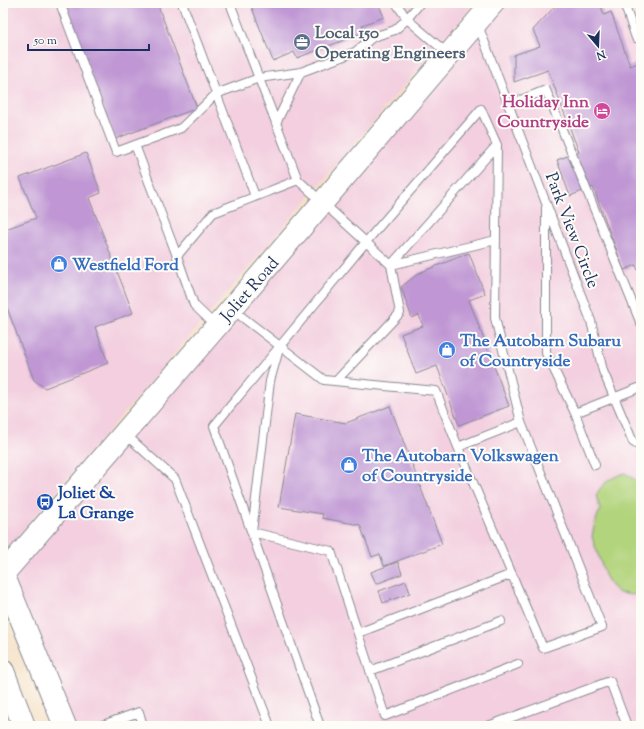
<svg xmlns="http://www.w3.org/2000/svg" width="644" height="729" font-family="'Sorts Mill Goudy',serif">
	<rect width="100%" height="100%" fill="#fdfcf7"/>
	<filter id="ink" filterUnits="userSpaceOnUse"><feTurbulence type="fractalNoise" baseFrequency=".025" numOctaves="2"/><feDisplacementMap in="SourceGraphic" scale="8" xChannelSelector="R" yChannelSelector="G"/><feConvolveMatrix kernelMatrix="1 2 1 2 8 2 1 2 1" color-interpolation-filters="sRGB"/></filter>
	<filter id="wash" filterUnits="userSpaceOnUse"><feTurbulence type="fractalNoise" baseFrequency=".012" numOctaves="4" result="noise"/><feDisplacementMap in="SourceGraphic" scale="16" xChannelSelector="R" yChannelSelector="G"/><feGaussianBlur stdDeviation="0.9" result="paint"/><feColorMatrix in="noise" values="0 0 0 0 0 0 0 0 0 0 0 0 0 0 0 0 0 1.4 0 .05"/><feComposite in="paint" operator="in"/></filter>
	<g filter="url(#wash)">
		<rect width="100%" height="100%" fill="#f5e1c7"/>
		<path fill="#f3cfdf" d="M3,3h472l-471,550 -1,-4z
			M498,3h143v723h-588l-50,-144z"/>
		<path fill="#b2d47c" stroke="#66826d" d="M625,473l16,11v109l-9,2 -13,-2 -8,-7 -6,-11 -13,-38 2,-11 6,-17 -4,-14c7,-13 16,-18 29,-22z"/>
		<g id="blocks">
			<path fill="#c097d4" d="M64,3h93l40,105 -82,31z
				M250,3h128l6,14 -22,8 3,7 -68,26 -3,-6 -21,9z
				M558,3h23l1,3 6,-3h12l4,12 7,-3 19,54 11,-4v217l-5,-14 -12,5 -31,-83 -23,9 -13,-36 22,-8 -31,-82 -34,12v-27l26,-9 -7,-16z
				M86,153l15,40 -12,5 44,115 -38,14 13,36 -63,25 -11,-8 -31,-83v-67l33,-12 -16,-40z
				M469,253l16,41 -16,6 40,106 -50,19 -22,-59 -21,8 -15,-40 22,-8 -4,-11 -7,3 -11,-31 18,-14z
				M390,406l52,138 -58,22 -4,-12 -8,3 -12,-32 -38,-7 1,-4 -44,-7 16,-93 51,9z
				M398,562l4,12 -26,10 -5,-12z
				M406,581l4,12 -27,10 -4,-12z"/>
		</g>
	</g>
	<g filter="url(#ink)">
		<use href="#blocks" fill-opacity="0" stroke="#888892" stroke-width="1"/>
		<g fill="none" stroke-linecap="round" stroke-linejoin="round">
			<g stroke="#888892" stroke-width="10">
				<path id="lane" d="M60,3l56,149 65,-24 35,-34 43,-16 42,-6 54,-20 18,-15 22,-7 12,-11 13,-16
					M182,3l73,193
					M230,3l68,177 93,85 106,-120 -16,-36 -115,133 -152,184 106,300
					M396,3l11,16 41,35
					M624,3l12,35 5,-2
					M478,25l113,296 12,50 30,71 8,5
					M508,105l38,-15 95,234
					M276,123l25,-51
					M135,145l42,111 17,49 22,21
					M497,145l-2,173 26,104
					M546,208v145l29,60
					M177,256l36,-43 85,-33
					M233,310l91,70 112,11 22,56 85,201 59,-21 -81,-205 -63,25
					M279,349l-9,32 -18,151 79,19 54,165 133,-52
					M336,381l64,-68 -9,-48 105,-25
					M125,434l50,45 95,247
					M595,465l-20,-52 66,-26
					M358,633l154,-59
					M370,671l131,-50
					M100,726l39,-14 4,14
					M488,726l122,-45 17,45"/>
			</g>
			<g stroke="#888892" stroke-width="24">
				<path id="primary" d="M3,671l21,55
					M65,726l-62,-152 213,-247 277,-324"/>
			</g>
			<use href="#lane" stroke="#fff" stroke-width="8"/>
			<use href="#primary" stroke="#fff" stroke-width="22"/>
		</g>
	</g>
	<defs>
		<g id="office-disc" transform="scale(0.9)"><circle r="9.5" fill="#5c6f8a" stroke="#fdfcf7"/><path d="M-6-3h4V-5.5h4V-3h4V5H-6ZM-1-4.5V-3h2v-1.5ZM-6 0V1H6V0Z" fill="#fff"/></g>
		<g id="hotel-disc" transform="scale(0.9)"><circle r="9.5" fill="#d1479c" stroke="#fdfcf7"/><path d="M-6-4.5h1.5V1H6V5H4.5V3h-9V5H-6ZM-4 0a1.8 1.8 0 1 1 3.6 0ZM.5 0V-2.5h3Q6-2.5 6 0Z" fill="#fff"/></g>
		<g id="shop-disc" transform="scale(0.9)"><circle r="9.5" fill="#3f7fe0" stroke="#fdfcf7"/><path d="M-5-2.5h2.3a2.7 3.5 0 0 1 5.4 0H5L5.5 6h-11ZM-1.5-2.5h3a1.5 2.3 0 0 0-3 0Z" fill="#fff"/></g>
		<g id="bus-disc" transform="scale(0.9)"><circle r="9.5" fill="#1a4fb4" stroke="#fdfcf7"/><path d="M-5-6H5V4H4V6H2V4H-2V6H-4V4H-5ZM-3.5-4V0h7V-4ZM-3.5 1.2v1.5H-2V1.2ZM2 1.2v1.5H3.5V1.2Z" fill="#fff"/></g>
	</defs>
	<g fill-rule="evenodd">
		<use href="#office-disc" x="302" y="42"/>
		<use href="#hotel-disc" x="602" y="111"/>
		<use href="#shop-disc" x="59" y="264"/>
		<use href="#shop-disc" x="447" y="350"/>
		<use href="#shop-disc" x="349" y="465"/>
		<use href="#bus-disc" x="45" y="502"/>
	</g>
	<g text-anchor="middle" stroke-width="4" stroke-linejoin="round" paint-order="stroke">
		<g font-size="17" font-weight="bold" fill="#4e5e75" stroke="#fdfcf7" text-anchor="start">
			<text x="315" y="38">Local 150<tspan x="315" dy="20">Operating Engineers</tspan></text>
		</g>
		<g font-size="17" font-weight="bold" fill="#b23c85" stroke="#fdfcf7" text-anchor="end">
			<text x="589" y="107">Holiday Inn<tspan x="589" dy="20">Countryside</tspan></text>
		</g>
		<g font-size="17" fill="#1b2f5e" stroke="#fdfcf7">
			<text transform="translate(573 230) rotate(69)" y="6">Park View Circle</text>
			<text transform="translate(249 289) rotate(-49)" y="6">Joliet Road</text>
		</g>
		<g font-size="17" font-weight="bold" fill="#366cbe" stroke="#fdfcf7" text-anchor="start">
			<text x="72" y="270">Westfield Ford</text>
			<text x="460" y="346">The Autobarn Subaru<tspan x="460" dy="20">of Countryside</tspan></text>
			<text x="362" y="461">The Autobarn Volkswagen<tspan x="362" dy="20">of Countryside</tspan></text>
		</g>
		<g font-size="17" font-weight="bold" fill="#164399" stroke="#fdfcf7" text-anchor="start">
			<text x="58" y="498">Joliet &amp;<tspan x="58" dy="20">La Grange</tspan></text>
		</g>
	</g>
	<rect width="644" height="729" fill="none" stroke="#fdfcf7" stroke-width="16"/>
	<g transform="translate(598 46) rotate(161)" stroke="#fdfcf7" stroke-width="3" paint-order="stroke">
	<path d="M0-3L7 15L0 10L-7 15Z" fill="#1b2f5e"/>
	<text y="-6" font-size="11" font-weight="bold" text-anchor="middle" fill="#1b2f5e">N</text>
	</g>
	<path d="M28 44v6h121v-6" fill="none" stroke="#1b2f5e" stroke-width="2"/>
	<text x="34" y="44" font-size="12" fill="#1b2f5e" stroke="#fdfcf7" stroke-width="3" paint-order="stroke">50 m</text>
</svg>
